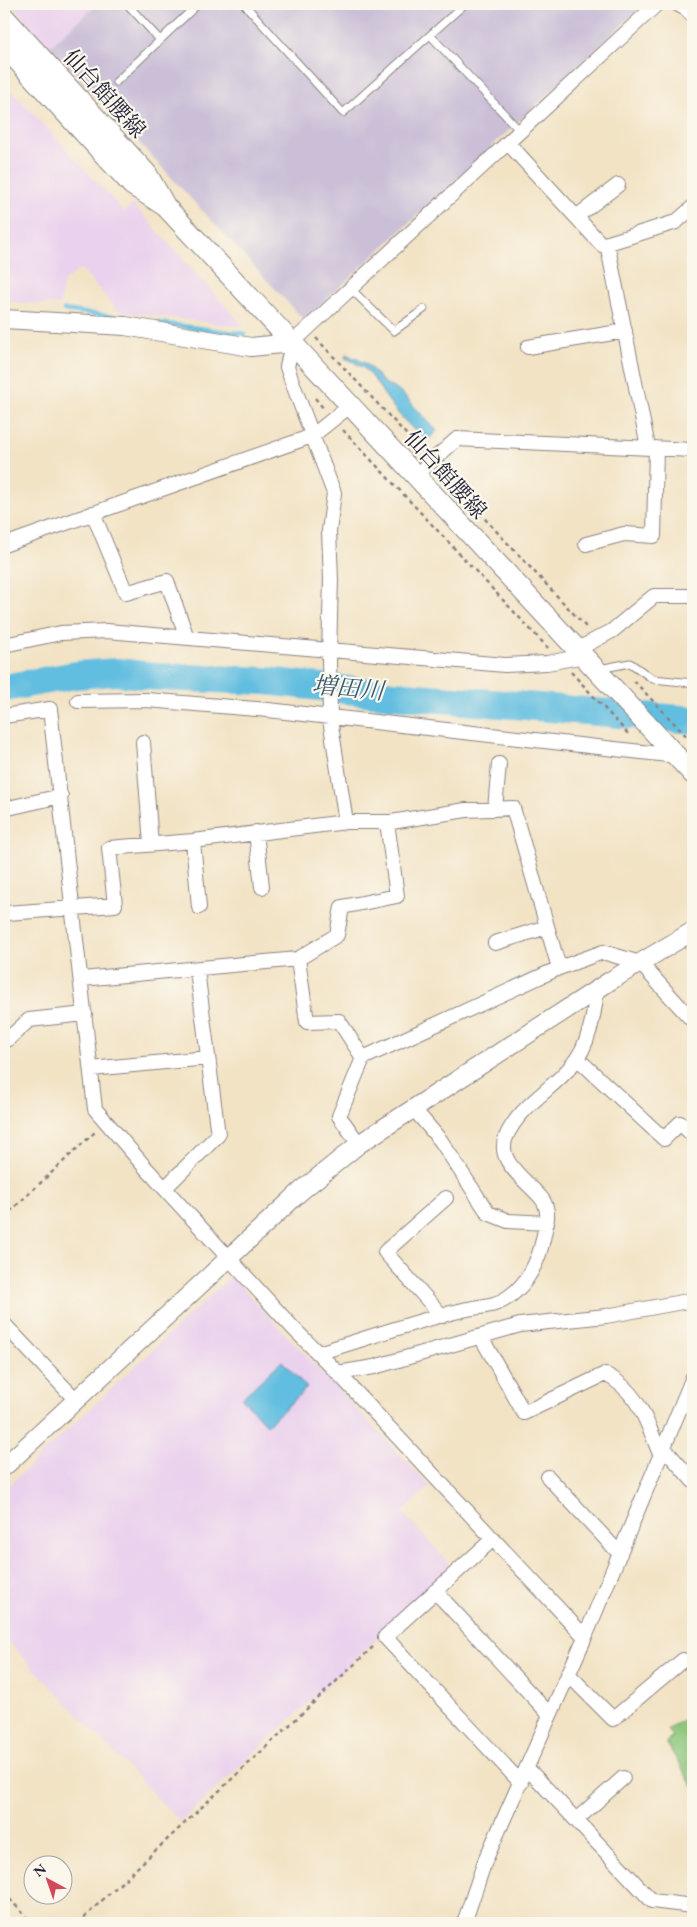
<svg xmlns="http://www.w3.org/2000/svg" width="697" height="1927" font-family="'EB Garamond','Noto Serif JP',serif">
	<rect width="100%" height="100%" fill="#fbf7ec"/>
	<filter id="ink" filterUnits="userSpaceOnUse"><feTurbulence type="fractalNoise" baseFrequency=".02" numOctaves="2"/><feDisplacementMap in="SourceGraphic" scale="10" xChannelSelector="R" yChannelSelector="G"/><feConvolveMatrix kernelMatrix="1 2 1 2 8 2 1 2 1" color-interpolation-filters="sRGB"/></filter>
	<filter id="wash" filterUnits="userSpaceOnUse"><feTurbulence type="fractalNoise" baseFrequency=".0096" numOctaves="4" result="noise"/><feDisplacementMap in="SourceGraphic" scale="20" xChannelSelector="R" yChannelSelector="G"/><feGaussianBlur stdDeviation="1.12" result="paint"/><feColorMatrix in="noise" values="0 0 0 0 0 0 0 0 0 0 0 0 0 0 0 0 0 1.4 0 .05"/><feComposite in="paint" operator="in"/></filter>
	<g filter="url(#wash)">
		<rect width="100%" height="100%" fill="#f2e3c5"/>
		<path fill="#ead1ed" d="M10,4h87l-47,43z
			M4,82l120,130 9,-8 111,123 -126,-16 -37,-42 -17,12 -4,24 -56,-3z
			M231,1276l199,211 -28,25 51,56 -273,254 -176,-185v-147z"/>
		<path fill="#cabfd7" d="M97,4h548l-341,316 -254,-273z"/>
		<path fill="#8dc77c" stroke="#58745c" d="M692,1714l1,1v72l-27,-45 7,-5 -6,-7z"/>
		<path fill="#62bee0" stroke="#42708e" d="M346,354l21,10 16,18 19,11 35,38 -11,11c-12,-12 -25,-24 -35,-38 -17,-22 -17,-34 -46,-46z
			M282,1361l25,27 -40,37 -25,-27z"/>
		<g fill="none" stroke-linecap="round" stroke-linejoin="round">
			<path stroke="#62bee0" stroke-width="4.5" d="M64,310l51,7
				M158,323l87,11"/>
			<path stroke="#62bee0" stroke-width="28" d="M4,688l72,-13 41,-3 42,5 107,4 127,14 300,25"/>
		</g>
	</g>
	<g filter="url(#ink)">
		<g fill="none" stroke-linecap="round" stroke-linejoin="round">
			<g stroke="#8a8280" stroke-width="9">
				<path id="service" d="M127,4l33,36
					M244,4l99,109 87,-78
					M465,4l-35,31 90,96
					M116,82l82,-78
					M351,289l43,42 30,-22
					M599,669l31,-6 23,16 40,4"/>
			</g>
			<g stroke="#8a8280" stroke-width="16">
				<path id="minor" d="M677,4l9,5 7,7
					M508,143l94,102 74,-23 17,-15
					M576,217l42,-32
					M607,243l41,204
					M528,347l97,-16
					M415,476l42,-37 236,11
					M93,513l33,80 41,-12 20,57
					M586,544l38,-10 30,2 2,-88
					M4,545l308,-109 39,-31
					M4,645l57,-12 46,-2 398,34 42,-2 37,-7
					M578,649l34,-18 42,-35h34
					M78,701l69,-1 121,10 409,46
					M4,716l46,-7 45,400 49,57 149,162 45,45 36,-6 146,-42 86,-9 87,-16
					M143,742l8,102
					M4,809l57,-13
					M495,809l4,-45
					M346,822l-16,-103 -1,-63 2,-77 -2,-48 5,-38 -43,-114 -4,-12 5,-24 365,-339
					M256,832l6,55
					M193,841l6,66
					M4,916l3,-3 108,-8 -6,-57 84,-7 153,-19h45l75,-12 47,-2 46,160 44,-16 37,11 53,58
					M495,943l52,-16
					M298,959l39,-24 5,-28 55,-11 -10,-74
					M82,979l216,-20 9,63 32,-1 24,37 -24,58 20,28
					M7,1040l22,-20 56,-6
					M363,1058l196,-90
					M577,1058l87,81 16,-16 13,12
					M91,1069l117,-11
					M413,1108l28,33 47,72 20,8 39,2
					M165,1188l53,-53 -21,-165
					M442,1316l-57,-64 61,-54
					M4,1324l72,76
					M481,1337l43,76 81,-39c35,18 41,48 56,82
					M318,1353c48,-14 96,-32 145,-43 17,-4 33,-3 47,-14 18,-13 29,-36 33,-57 3,-14 8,-28 -1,-40 -13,-17 -47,-37 -36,-62 13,-31 46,-47 66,-72 17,-19 22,-50 25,-75
					M338,1373l155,166
					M664,1448l29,33
					M548,1477l72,77
					M435,1591l115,124
					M568,1674l45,45 70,-59
					M527,1768l125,133 41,5
					M521,1783l-136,-146 108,-98 92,98
					M576,1820l47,-42
					M464,1923l21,-62 100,-224 108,-260"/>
			</g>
			<g stroke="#8a8280" stroke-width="20">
				<path id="tertiary" d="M4,319l121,7 126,21 41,-4
					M4,1467l297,-276 58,-47 251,-163 83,-50"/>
			</g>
			<g stroke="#8a8280" stroke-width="22">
				<path id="secondary" d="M4,17l143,157 17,30
					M4,46l128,139 33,21 528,568"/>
			</g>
			<path stroke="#8a8280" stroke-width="2.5" stroke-dasharray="4 4" stroke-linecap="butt" d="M316,338l106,113
				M315,398l9,11
				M343,430l205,218
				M441,472l146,156
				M571,672l59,64
				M634,681l59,62
				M4,1217l92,-86
				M4,1893l28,30
				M78,1923l296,-277"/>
			<use href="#service" stroke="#fff" stroke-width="7"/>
			<use href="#minor" stroke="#fff" stroke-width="14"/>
			<use href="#tertiary" stroke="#fff" stroke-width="18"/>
			<use href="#secondary" stroke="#fff" stroke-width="20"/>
		</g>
	</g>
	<g text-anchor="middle" stroke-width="4.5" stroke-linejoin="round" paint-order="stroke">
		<g font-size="22" fill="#22223b" stroke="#fbf7ec">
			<text transform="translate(105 93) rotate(48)" y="8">仙台館腰線</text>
			<text transform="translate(446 474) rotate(48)" y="8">仙台館腰線</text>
		</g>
		<g font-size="24" font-style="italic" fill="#385975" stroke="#fbf7ec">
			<text transform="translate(348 688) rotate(5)" y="8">増田川</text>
		</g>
	</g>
	<rect width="697" height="1927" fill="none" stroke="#fbf7ec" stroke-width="20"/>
	<g transform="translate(48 1880) rotate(320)"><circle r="24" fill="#fbf7ec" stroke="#a4a2a5"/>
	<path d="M0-4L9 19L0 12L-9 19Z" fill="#d1495b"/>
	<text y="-8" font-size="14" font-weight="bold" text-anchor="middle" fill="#22223b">N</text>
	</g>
</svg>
